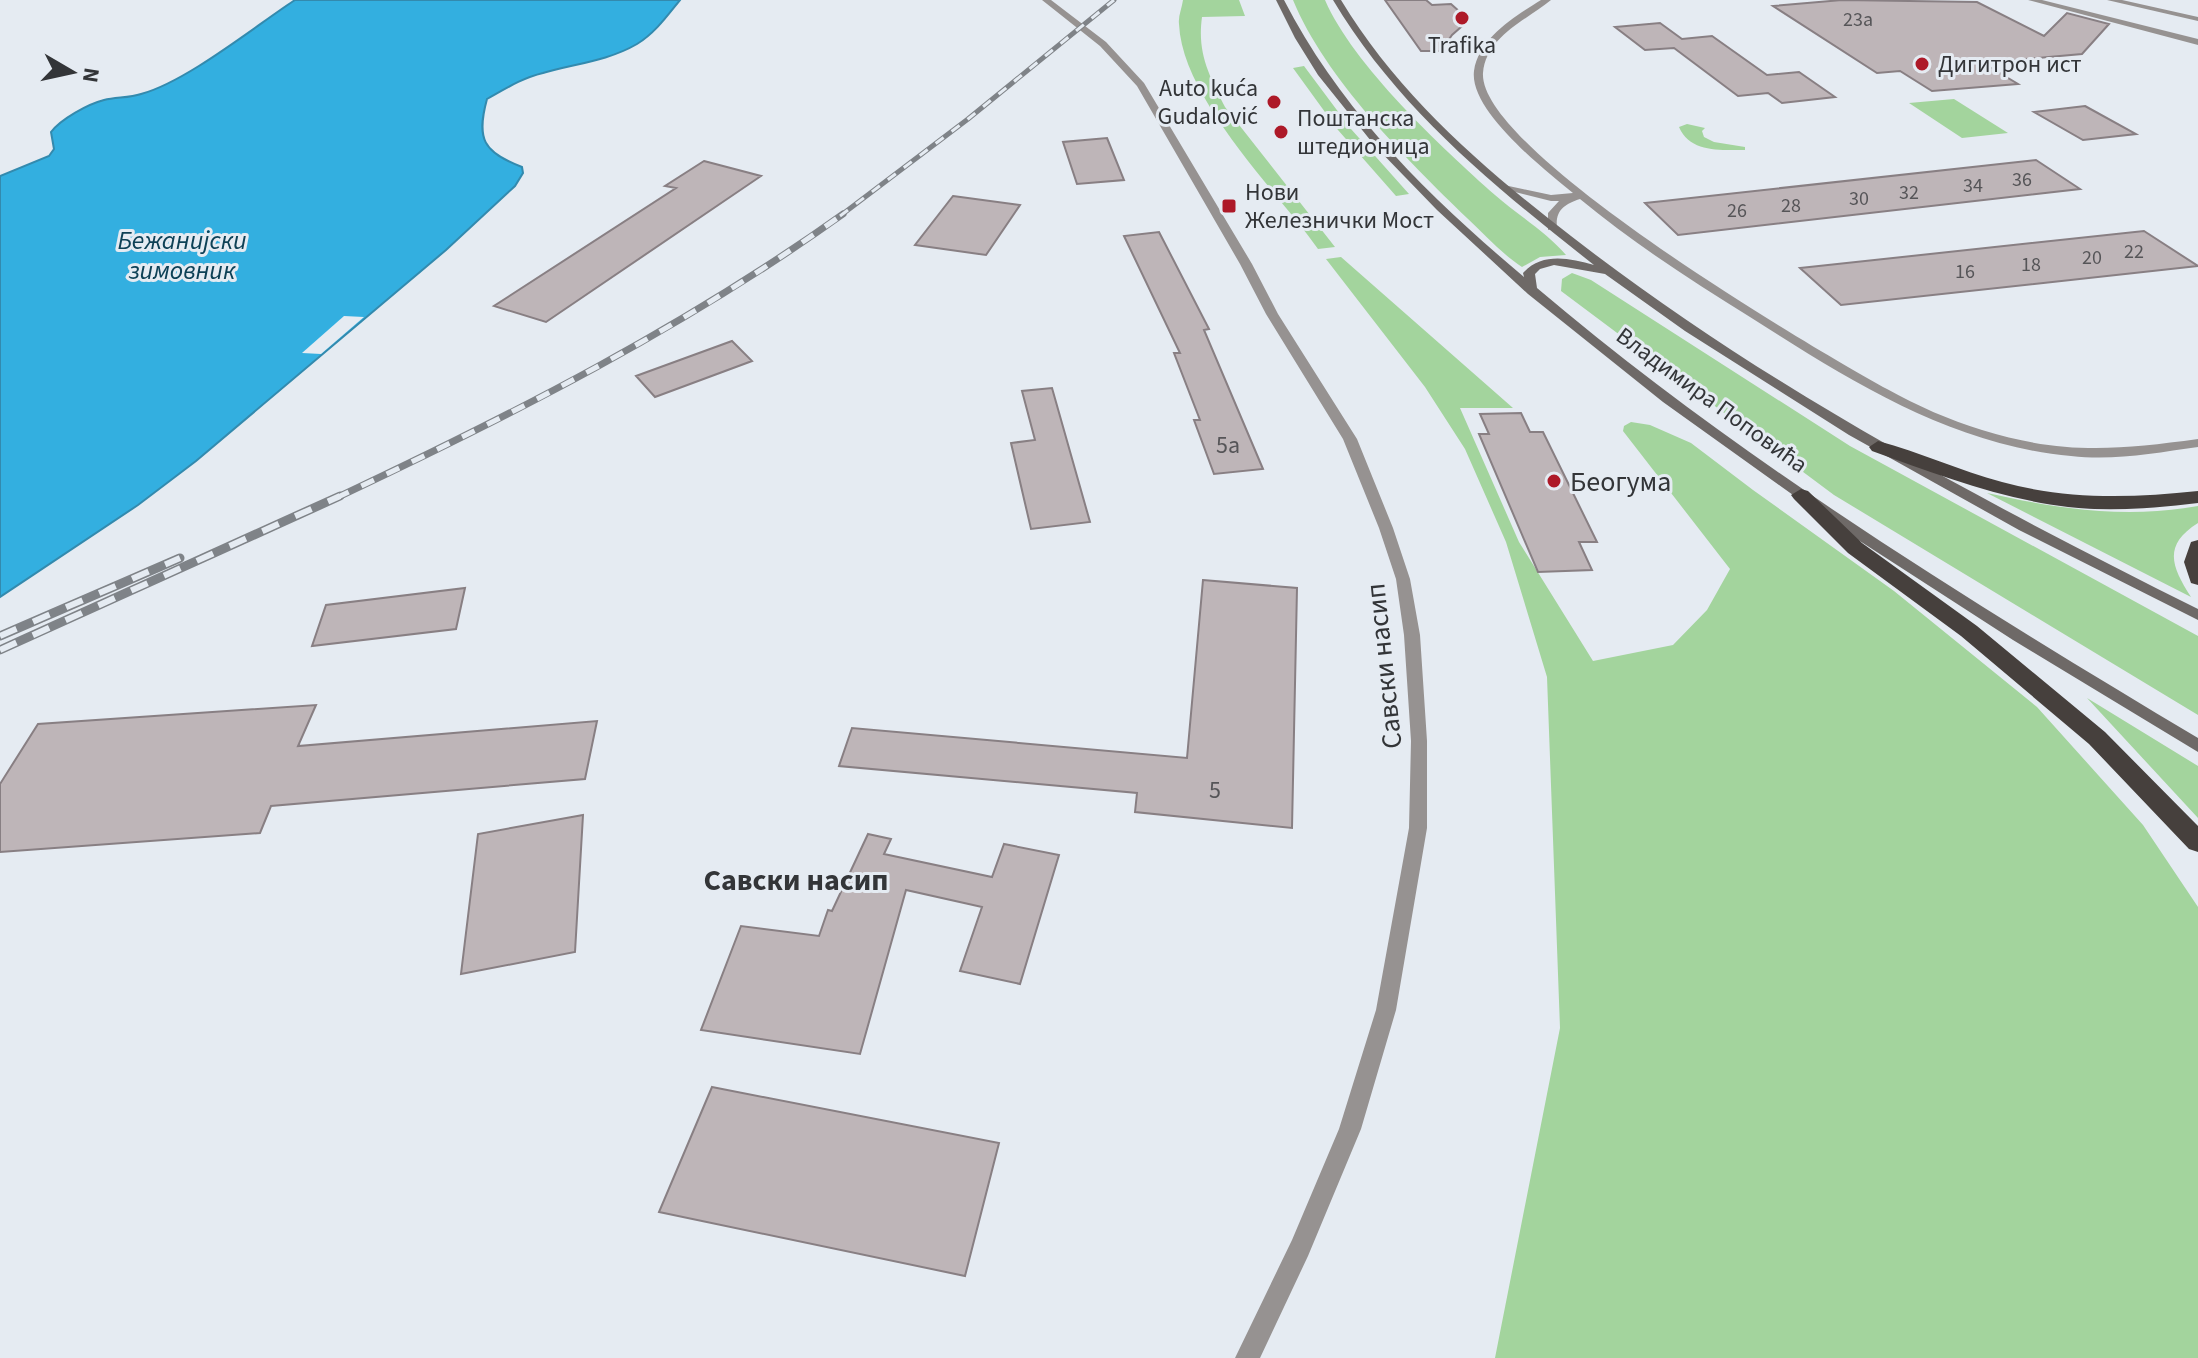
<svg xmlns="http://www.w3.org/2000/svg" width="2198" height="1358" font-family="'Source Sans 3',sans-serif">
	<rect width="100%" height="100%" fill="#e5ebf2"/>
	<path fill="#a3d49d" d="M1183,0h56l6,16 -43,1c-5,36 7,58 23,90l110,140 -17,2c-42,-59 -136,-151 -139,-225 -1,-8 3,-16 4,-24z
		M1293,0h32c28,65 117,148 170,195 23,20 52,38 71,60l-26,2 -18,10c-20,-13 -38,-33 -55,-49 -60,-58 -142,-140 -174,-218z
		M1304,66l47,63 58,65 -13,2 -58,-66 -45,-62z
		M1954,99l54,34 -46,5 -53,-35z
		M1687,124l18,4 -3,3 2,6 10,5 31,5v3c-24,0 -55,3 -66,-23z
		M1341,257l172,151h-53l59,134 74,119 80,-16 34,-35 23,-41 -107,-138 1,-5 7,-4 19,3 41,18 62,47 141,101 143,116 106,118 55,82v451h-703l65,-330 -13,-351 -41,-135 -41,-93 -40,-62 -99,-128z
		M1572,273l19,7 259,166 348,190v79l-364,-220 -273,-204 1,-12z
		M1987,493c72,16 138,26 211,13v17c-35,22 -27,43 -7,74z
		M2087,698l111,68v52z"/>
	<path fill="#33afe0" stroke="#338aae" stroke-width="2" d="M295,0h385c-13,16 -25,33 -43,44 -29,17 -63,20 -94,29 -21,5 -38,16 -56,26 -11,40 -4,53 35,68l1,6 -8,13 -69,64 -250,211 -58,44 -138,92v-421l49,-20 5,-7 -3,-17c10,-13 37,-28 53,-32 12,-3 25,-2 37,-6 45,-12 113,-67 154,-94z"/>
	<path fill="#e5ebf2" d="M344,316l20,1 -43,37 -19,-1z"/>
	<path fill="#beb5b8" stroke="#887f83" stroke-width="2" d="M1385,0h41l6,5 19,-1 18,16 -17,15 -11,16h-20z
		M1842,0l135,2 67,34 23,-23 42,11 -27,30 -99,9 35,21 -86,7 -32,-20 -23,2 -104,-67z
		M1660,23l22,16 30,-3 55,39 32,-3 36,25 -53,6 -14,-10 -30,3 -64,-48 -29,2 -30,-23z
		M2085,106l51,28 -53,6 -49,-28z
		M1107,138l17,42 -47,4 -14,-42z
		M2036,160l44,29 -402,46 -33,-32z
		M704,161l57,15 -215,146 -52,-16 182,-118 -11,-2z
		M953,196l67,9 -34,50 -71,-10z
		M2144,231l54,35 -357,39 -41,-37z
		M1159,232l50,97 -5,1 59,139 -49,5 -20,-54h6l-26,-67h6l-56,-117z
		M732,341l20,20 -97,36 -19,-21z
		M1052,388l38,134 -59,7 -20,-86 24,-3 -13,-49z
		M1521,413l9,19h13l54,110h-18l13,28 -54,2 -59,-138h10l-9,-20z
		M1203,580l94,8 -5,240 -157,-16 2,-19 -298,-27 13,-38 335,30z
		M465,588l-9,41 -144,17 14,-41z
		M316,705l-18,41 299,-25 -12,58 -314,27 -11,27 -260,19v-68l38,-60z
		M583,815l-8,137 -114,22 17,-140z
		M868,834l23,5 -7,15 108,23 12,-33 55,11 -39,129 -60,-13 22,-64 -76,-17 -46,164 -159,-24 40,-104 78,10 9,-26 4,1z
		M712,1087l287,56 -34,133 -306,-64z"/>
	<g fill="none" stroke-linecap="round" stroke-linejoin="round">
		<path fill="#969291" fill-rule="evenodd" d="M1042,0h9l55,42 38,41 108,181 26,50 79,125 36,89 17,51 10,56 7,106v87l-31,182 -35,119 -53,127 -48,102h-25l57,-118 47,-111 37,-119 33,-182 2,-87 -7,-106 -8,-56 -17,-51 -36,-89 -77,-125 -26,-50 -103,-178 -37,-40z
			M1541,0h10c-24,20 -65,36 -68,73 -5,78 334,278 404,316 31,17 62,31 95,41 81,25 135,20 216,9v8c-43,6 -84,14 -127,9 -120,-11 -221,-75 -321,-139 -58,-36 -117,-74 -170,-118 -15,5 -25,11 -23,29l-9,2v-17l11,-12h-8l-52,-13 5,-3 47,10 22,-2c-28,-23 -104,-82 -99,-122 5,-34 42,-55 67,-71z
			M2028,0h14l156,39v6z"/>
		<path fill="#969291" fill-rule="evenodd" d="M2107,0h15l76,17v4z"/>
		<path fill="#6e6967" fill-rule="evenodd" d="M1276,0h8c57,111 145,197 240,277l-1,-4c19,-21 46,-15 71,-8 -99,-78 -196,-156 -261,-265h8c58,96 142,168 230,236 193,150 409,264 627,373v11l-179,-90 -170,-95 -164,-104 -80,-57 -51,-9 -14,4 -5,5 2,14c204,173 432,313 661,450v14l-185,-112 -178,-115 -172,-123 -135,-108 -91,-84 -62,-64 -57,-71 -23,-37z"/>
		<path fill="#46403d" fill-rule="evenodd" d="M1878,441c42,11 82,30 124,41 65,18 129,16 196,9v12c-43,5 -87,9 -130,4 -68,-8 -132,-33 -196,-56l-3,-4z
			M1801,489l7,2 54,52 115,83 128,106 93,94v26l-9,-3 -100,-105 -128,-108 -113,-83 -54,-54 -3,-4z
			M2198,540v45l-7,-2 -7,-21 7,-20z"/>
		<g stroke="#7f8388" stroke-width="5">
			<path id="rail-far2" d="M840,216l128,-97 146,-119"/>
		</g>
		<g stroke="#7f8388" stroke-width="7">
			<path id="rail-far1" d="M336,498c176,-83 349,-171 507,-284"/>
		</g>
		<g stroke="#7f8388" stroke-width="9">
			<path id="rail" d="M0,636l180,-78
				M0,650l340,-154"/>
		</g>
		<use href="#rail-far2" stroke="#e5ebf2" stroke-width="3" stroke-dasharray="10" stroke-linecap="butt"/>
		<use href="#rail-far1" stroke="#e5ebf2" stroke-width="5" stroke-dasharray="14" stroke-linecap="butt"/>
		<use href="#rail" stroke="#e5ebf2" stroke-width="6" stroke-dasharray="18" stroke-linecap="butt"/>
	</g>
	<g fill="#ad1928" stroke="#e5ebf2" stroke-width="3">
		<circle cx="1462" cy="18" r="8"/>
		<circle cx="1922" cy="64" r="8"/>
		<circle cx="1274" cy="102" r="8"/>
		<circle cx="1281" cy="132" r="8"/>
		<rect x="1221" y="198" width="16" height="16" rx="4"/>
		<circle cx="1554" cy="481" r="8"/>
	</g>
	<g text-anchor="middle" stroke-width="6" stroke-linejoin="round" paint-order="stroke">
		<g font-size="20" fill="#565558">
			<text x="1858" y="26">23a</text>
			<text x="2022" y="186">36</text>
			<text x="1973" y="192">34</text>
			<text x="1909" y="199">32</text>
			<text x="1859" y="205">30</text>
			<text x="1791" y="212">28</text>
			<text x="1737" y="217">26</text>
			<text x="2134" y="258">22</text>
			<text x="2092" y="264">20</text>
			<text x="2031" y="271">18</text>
			<text x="1965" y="278">16</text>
		</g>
		<g font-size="24" fill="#333538" stroke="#e5ebf2" text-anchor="start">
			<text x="1462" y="53" text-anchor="middle">Trafika</text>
			<text x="1938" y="72">Дигитрон ист</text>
			<text x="1258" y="96" text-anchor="end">Auto kuća<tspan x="1258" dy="28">Gudalović</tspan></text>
			<text x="1297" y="126">Поштанска<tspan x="1297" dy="28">штедионица</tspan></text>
			<text x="1245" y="200">Нови<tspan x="1245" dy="28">Железнички Мост</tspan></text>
		</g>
		<g font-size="24" fill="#333538" stroke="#e5ebf2">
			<text transform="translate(1712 400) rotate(36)" y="8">Владимира Поповића</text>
		</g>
		<g font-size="24" fill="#565558">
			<text x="1228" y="453">5a</text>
			<text x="1215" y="798">5</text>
		</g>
		<g font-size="26" font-style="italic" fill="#0e4156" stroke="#e5ebf2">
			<text x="182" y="249">Бежанијски<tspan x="182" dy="30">зимовник</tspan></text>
		</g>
		<g font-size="28" fill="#333538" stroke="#e5ebf2" text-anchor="start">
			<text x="1570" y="491">Беогума</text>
		</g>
		<g font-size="28" fill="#333538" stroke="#e5ebf2">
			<text transform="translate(1383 666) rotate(-96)" y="10">Савски насип</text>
		</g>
		<g font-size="30" font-weight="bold" fill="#333538" stroke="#e5ebf2">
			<text x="796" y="890">Савски насип</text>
		</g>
	</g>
	<g transform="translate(72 72) rotate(99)" stroke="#e5ebf2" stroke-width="6" paint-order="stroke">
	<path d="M0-6L14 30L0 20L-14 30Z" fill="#333538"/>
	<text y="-12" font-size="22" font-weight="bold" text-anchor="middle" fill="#333538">N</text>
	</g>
</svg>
